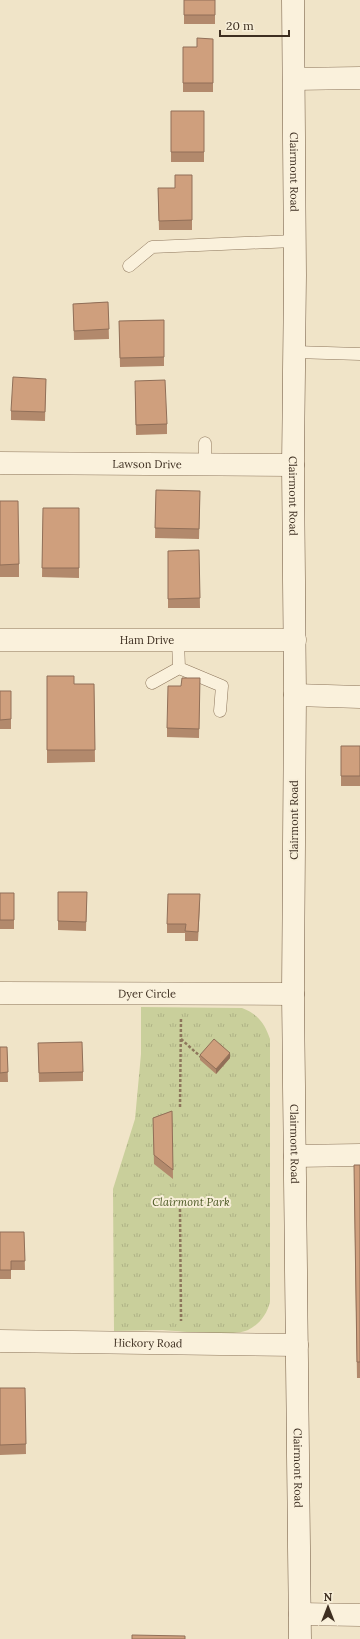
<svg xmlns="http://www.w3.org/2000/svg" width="360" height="1639" font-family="Lora,serif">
	<defs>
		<pattern id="park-tufts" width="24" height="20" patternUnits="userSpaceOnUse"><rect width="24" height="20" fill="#c9cf9b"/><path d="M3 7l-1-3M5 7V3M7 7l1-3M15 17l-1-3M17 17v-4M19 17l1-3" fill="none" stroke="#aeb285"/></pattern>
	</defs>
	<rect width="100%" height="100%" fill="#f0e4c8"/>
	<path fill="url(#park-tufts)" d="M141,1007l101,1c16,6 23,16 28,31v263c-3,12 -10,22 -22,28 -14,7 -69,1 -88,0 -16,0 -31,1 -46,1l-1,-142 22,-70 6,-65z"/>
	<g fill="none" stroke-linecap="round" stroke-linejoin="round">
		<g stroke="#8d765c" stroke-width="13">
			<path id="service" d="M129,266l23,-19 142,-6
				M294,352l66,2
				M205,464v-21
				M179,668l43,18 -2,25
				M152,683l27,-15 -1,-28"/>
		</g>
		<g stroke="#8d765c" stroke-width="23">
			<g id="minor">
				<path d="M294,79l66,-1"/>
				<path id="s1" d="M0,463l293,2"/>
				<path id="s2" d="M0,640h295"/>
				<path d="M295,695l65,2"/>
				<path id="s3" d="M0,993l293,1"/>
				<path d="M295,1156l65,-1"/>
				<path id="s4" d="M0,1341l297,4"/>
				<path d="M300,1614l60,1"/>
			</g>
		</g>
		<g stroke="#6f573f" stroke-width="23">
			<g id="secondary">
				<path id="s5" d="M293,0l2,275 -2,190 2,230 -2,299 7,645"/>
			</g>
		</g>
		<path stroke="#8d765c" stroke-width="2.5" stroke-dasharray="3 2" stroke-linecap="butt" d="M181,1039l21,19
			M180,1107l1,-90
			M180,1209l1,112"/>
		<use href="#service" stroke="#faf1dc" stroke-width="12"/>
		<use href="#minor" stroke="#faf1dc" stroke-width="22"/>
		<use href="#secondary" stroke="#faf1dc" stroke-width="22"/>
	</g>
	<path fill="#b2896c" d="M184,0h31v24h-31z
		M213,39v53h-30v-9l14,-36z
		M171,111h33v51h-33z
		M192,175v55h-33l-1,-42h17z
		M108,302l1,37 -35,1 -1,-36z
		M164,320v46l-44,1 -1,-46z
		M46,379l-1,42 -34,-1v-9z
		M135,391l32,33v10l-31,1z
		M156,490l44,10 -1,39 -44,-1z
		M0,501l19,63v13h-19z
		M43,508h36v70l-37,-1z
		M199,550l1,58h-32v-57z
		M47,676l27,8h20l1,78 -48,1z
		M200,678l-1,60 -32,-1v-9l14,-42z
		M0,691h11v38h-11z
		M341,746h19v40h-19z
		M58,892h29l-1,39 -28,-1z
		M0,893h14v36h-14z
		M200,904l-2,37h-13v-8h-18v-9z
		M38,1043l45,29v9l-44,1z
		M0,1047h7l1,35h-8z
		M200,1055l30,3 -14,16 -16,-14z
		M172,1111l1,68 -19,-15 -1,-46z
		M360,1165v213h-3l-3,-197z
		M0,1232h24l1,38h-14v9h-11z
		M0,1388h25l1,66 -26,1z"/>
	<path fill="#916f58" d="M230,1053v5l-14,16v-5z"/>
	<path fill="#cf9f7d" stroke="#916f58" d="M184,0h31v15h-31z
		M197,38l16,1v44h-30v-36h14z
		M171,111h33v41h-33z
		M175,175h17v45l-33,1 -1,-33h17z
		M108,302l1,27 -35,2 -1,-27z
		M164,320v37l-44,1 -1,-37z
		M13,377l33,2 -1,33 -34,-1z
		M165,380l2,44 -31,1 -1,-44z
		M156,490l44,1 -1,38 -44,-1z
		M0,501h18l1,63 -19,1z
		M43,508h36v60h-37z
		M199,550l1,48 -32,1v-48z
		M47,676h27v8h20l1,66h-48z
		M182,678h18l-1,51 -32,-1 1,-42h13z
		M0,691h11v28l-11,1z
		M341,746h19v30h-19z
		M58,892h29l-1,30 -28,-1z
		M0,893h14v27h-14z
		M168,894h32l-2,38 -13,-1 1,-7h-19z
		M214,1039l16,14 -14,16 -16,-14z
		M82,1042l1,30 -44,1 -1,-30z
		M0,1047h7l1,25 -8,1z
		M172,1111l1,59 -19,-15 -1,-37z
		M354,1165h6v197h-3z
		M0,1232h24l1,29h-14v9h-11z
		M0,1388h25l1,56 -26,1z
		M132,1635l53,1v3h-53z"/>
	<g text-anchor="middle" stroke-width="4" stroke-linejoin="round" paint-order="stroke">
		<g font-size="11" fill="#3d2e20" stroke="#f7eed8">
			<text dy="4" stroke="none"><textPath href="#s5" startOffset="172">Clairmont Road</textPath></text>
			<text dy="4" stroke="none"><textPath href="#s1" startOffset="147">Lawson Drive</textPath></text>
			<text dy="4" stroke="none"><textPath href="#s5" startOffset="496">Clairmont Road</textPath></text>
			<text dy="4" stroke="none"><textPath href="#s2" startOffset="147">Ham Drive</textPath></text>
			<text transform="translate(294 820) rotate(-90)" y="4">Clairmont Road</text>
			<text dy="4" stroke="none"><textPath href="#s3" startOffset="147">Dyer Circle</textPath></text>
			<text dy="4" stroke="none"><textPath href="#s5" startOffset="1144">Clairmont Road</textPath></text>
			<text dy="4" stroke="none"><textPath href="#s4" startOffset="148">Hickory Road</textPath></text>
			<text dy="4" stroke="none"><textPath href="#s5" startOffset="1468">Clairmont Road</textPath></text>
		</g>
		<g font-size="11" font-style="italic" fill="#4d5a26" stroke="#f7eed8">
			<text x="191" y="1206">Clairmont Park</text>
		</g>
	</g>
	<g transform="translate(328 1607)" stroke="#f7eed8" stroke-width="3" paint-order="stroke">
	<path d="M0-3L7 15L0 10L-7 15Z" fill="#3d2e20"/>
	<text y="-6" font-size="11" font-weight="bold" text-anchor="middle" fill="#3d2e20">N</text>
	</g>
	<path d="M220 30v6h69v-6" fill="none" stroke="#3d2e20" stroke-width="2"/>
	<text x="226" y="30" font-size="12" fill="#3d2e20" stroke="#f7eed8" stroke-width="3" paint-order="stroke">20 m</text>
</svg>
